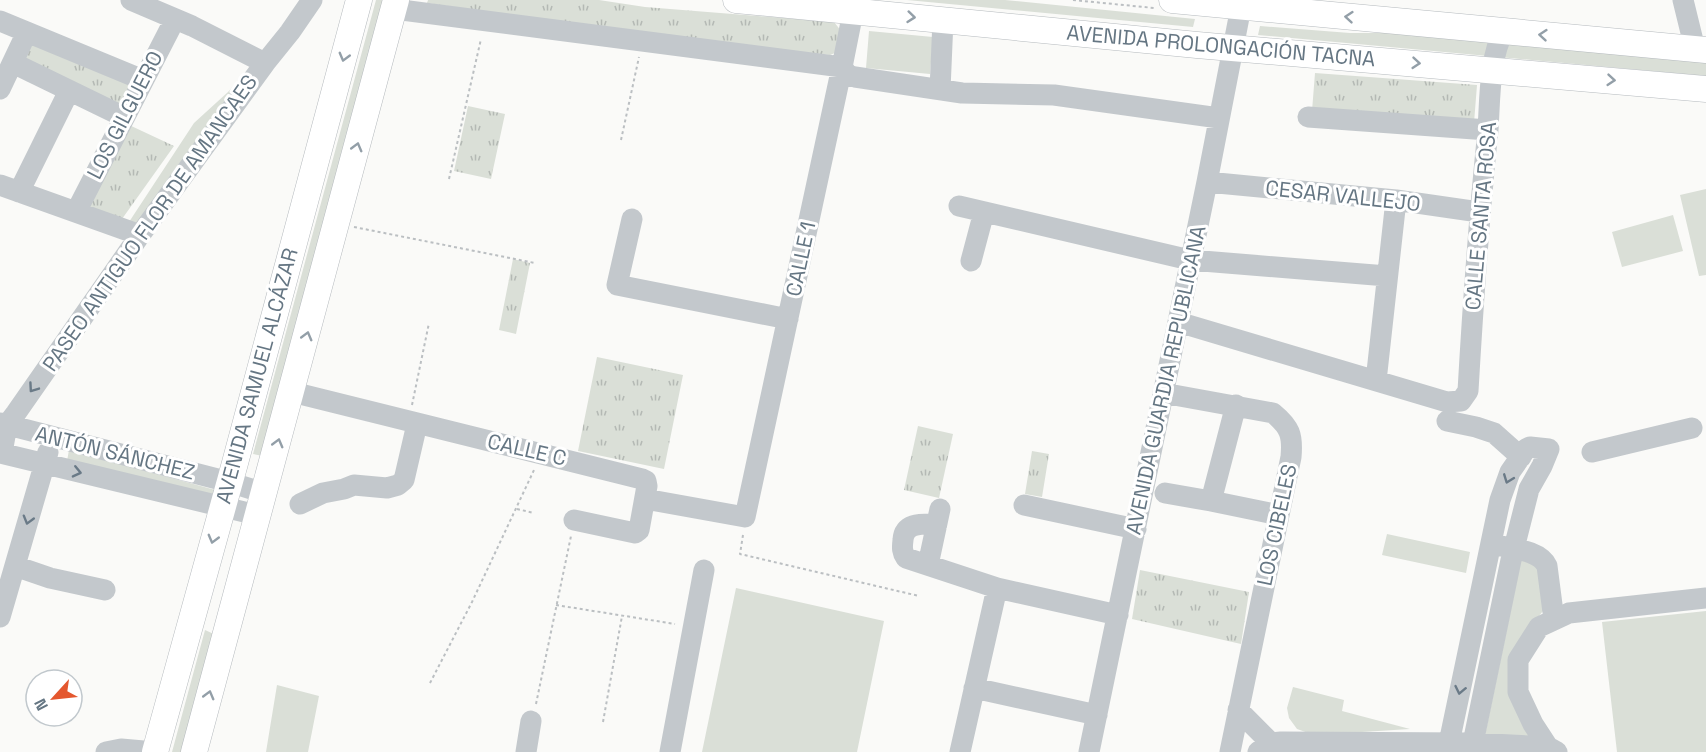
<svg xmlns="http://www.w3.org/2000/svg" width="1706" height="752" font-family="'Space Grotesk',sans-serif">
	<defs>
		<pattern id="park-tufts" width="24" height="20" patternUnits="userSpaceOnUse" patternTransform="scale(1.5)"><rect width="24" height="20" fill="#dadfd7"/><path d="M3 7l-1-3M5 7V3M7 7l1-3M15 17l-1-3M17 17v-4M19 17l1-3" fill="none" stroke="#b4b9b4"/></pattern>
	</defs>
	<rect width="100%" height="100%" fill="#fafaf8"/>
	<path fill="#dadfd7" d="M376,0h12l-125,456 -10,-2z
		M907,0h98l190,19 -2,8z
		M1260,26l90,7h42l314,29v14l-448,-41z
		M869,31l64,6 -3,37 -64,-6z
		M250,67l-114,158 -7,-3 65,-99 34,-31z
		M1706,189v86l-7,1 -19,-81z
		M1673,215l10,36 -61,16 -10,-35z
		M69,450l150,41 -2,10 -150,-40z
		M1387,534l83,18 -4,21 -84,-18z
		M1521,560l25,8 2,37 -15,18 -19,38 17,78 -46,-4z
		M736,588l148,33 -27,131h-155z
		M1706,611v141h-89l-15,-130z
		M205,630l11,5 -31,117h-13z
		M277,685l42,11 -11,56h-42z
		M1293,687l51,13 -2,11 68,18 -96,6 -17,-6 -8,-11 -2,-10z"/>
	<path fill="url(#park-tufts)" d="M428,0h171l46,7 189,15 8,10 -7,21 -5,2 -155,-16 -248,-36z
		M29,38l108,44 -16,31 -102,-52z
		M1315,73l162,12 -3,38 -162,-12z
		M468,106l37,8 -14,65 -37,-8z
		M127,124l47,22 -52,73 -39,-14z
		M513,259l17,4 -14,71 -17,-4z
		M597,357l86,18 -19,94 -86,-18z
		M918,426l35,8 -14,64 -35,-8z
		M1032,451l17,3 -7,43 -17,-3z
		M1140,570l109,22 -8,52 -109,-25z"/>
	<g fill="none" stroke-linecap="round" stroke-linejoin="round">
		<g stroke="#b5babe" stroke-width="27">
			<path id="major" d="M736,0l461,45 509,44
				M1172,0l534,50
				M155,752l80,-289 124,-463
				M194,752l202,-752"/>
		</g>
		<path stroke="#bbbfc2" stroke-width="2" stroke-dasharray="3 3" stroke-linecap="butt" d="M1073,0l81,8
			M621,140l18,-83
			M449,179l32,-140
			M354,227l181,36
			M412,405l17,-82
			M517,509l17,4
			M743,535l-3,19 179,42
			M556,605l119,19
			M430,683l42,-81 62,-132
			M536,704l35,-168
			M603,722l19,-106"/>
		<path stroke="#c3c8cc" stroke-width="21" d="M131,0l61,26 73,37
			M1683,0l12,49
			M394,9l448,58 6,8 7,2 107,16 92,2 165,23
			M0,21l143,59
			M13,63l111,54
			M0,89l27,-57
			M940,90l3,-70
			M1308,117l180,13
			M1207,182l189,18 83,12
			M0,185l140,50
			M19,192l50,-101
			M959,206l231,54 197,16
			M76,212l99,-193
			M632,219l-15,66 171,34
			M971,261l13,-49
			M1178,322l269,80 14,-1 7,-10c5,-87 11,-174 20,-261 2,-30 1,-73 16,-99
			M1376,381l20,-181
			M292,392l350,87 4,2 1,5 -8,44 -4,3 -61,-13
			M1163,393l110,20c17,14 20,22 18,44l-61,295
			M1447,421l29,6 18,6 27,24
			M0,423l229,59 35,11
			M1592,452l100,-24
			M0,453l257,62
			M2,453l5,-28 9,-12 124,-178 125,-172 25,-31 22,-32
			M1165,493l46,8 25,-96
			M645,499l100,18 97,-450 11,-55v-12
			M1211,501l68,14
			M300,504l23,-11 21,-4 10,-4 33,3 11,-3 6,-5 13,-56
			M1024,505l112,24
			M937,524c-14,0 -33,-2 -34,16 -1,8 -1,12 3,18l91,30 121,27
			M1501,546c14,3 39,5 46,20l7,54
			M928,565l12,-56
			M15,566l35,12 55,12
			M0,617l48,-165
			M974,688l123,27
			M1238,710l33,33
			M1449,743l51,-243 10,-28 16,-23 4,-2 19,2 -7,17 -13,23 -18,71 -38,183
			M106,752l15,-3 34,3
			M526,752l5,-31
			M670,752l34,-182
			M960,752l37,-164
			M1089,752l118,-570 34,-175
			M1258,752l13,-9 10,-1 192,1 75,4
			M1557,752l-9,-5 -15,-23 -15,-32v-32l21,-33 30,-14 137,-15"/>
		<use href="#major" stroke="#fff" stroke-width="26"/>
	</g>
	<defs><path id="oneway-chevron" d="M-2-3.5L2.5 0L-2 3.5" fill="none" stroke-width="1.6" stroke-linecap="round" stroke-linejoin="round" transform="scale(1.5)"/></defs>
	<g stroke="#939fa8">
		<use href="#oneway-chevron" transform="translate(911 17) rotate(6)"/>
		<use href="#oneway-chevron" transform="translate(1349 17) rotate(-175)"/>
		<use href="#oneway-chevron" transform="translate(1543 35) rotate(-175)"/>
		<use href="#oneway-chevron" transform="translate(344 57) rotate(105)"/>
		<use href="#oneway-chevron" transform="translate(1416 63) rotate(5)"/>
		<use href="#oneway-chevron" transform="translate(1611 80) rotate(5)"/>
		<use href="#oneway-chevron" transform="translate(357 147) rotate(-75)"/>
		<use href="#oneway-chevron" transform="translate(307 336) rotate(-75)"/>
		<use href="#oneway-chevron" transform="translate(278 443) rotate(-75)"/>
		<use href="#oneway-chevron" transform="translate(213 539) rotate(105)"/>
		<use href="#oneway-chevron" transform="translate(209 695) rotate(-75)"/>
	</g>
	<g stroke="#6a7a87">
		<use href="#oneway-chevron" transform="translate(33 388) rotate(125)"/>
		<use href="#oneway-chevron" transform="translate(77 472) rotate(13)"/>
		<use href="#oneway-chevron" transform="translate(1508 479) rotate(111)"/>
		<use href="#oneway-chevron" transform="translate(28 520) rotate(106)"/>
		<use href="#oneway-chevron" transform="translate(1460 690) rotate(102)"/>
	</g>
	<g text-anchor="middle" stroke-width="6" stroke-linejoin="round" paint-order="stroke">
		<g font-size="21" fill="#657683" stroke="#fff">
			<text transform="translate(1221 46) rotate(5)" y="7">AVENIDA PROLONGACIÓN TACNA</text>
			<text transform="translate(125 115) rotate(-63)" y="7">LOS GILGUERO</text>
			<text transform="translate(1343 196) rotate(6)" y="7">CESAR VALLEJO</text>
			<text transform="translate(1481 216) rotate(-85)" y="7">CALLE SANTA ROSA</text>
			<text transform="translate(150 223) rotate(-55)" y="7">PASEO ANTIGUO FLOR DE AMANCAES</text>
			<text transform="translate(801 259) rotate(-78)" y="7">CALLE 1</text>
			<text transform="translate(257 376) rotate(-75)" y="7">AVENIDA SAMUEL ALCÁZAR</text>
			<text transform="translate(1166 380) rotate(-78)" y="7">AVENIDA GUARDIA REPUBLICANA</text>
			<text transform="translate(527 450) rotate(13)" y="7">CALLE C</text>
			<text transform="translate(115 453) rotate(14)" y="7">ANTÓN SÁNCHEZ</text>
			<text transform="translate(1277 525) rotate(-78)" y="7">LOS CIBELES</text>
		</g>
	</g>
	<g transform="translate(54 698) rotate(243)"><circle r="28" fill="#ffffff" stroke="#c1c8cd" stroke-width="1.5"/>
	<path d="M0-4.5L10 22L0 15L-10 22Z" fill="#e4572e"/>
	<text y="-9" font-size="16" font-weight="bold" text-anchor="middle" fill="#657683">N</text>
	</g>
</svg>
